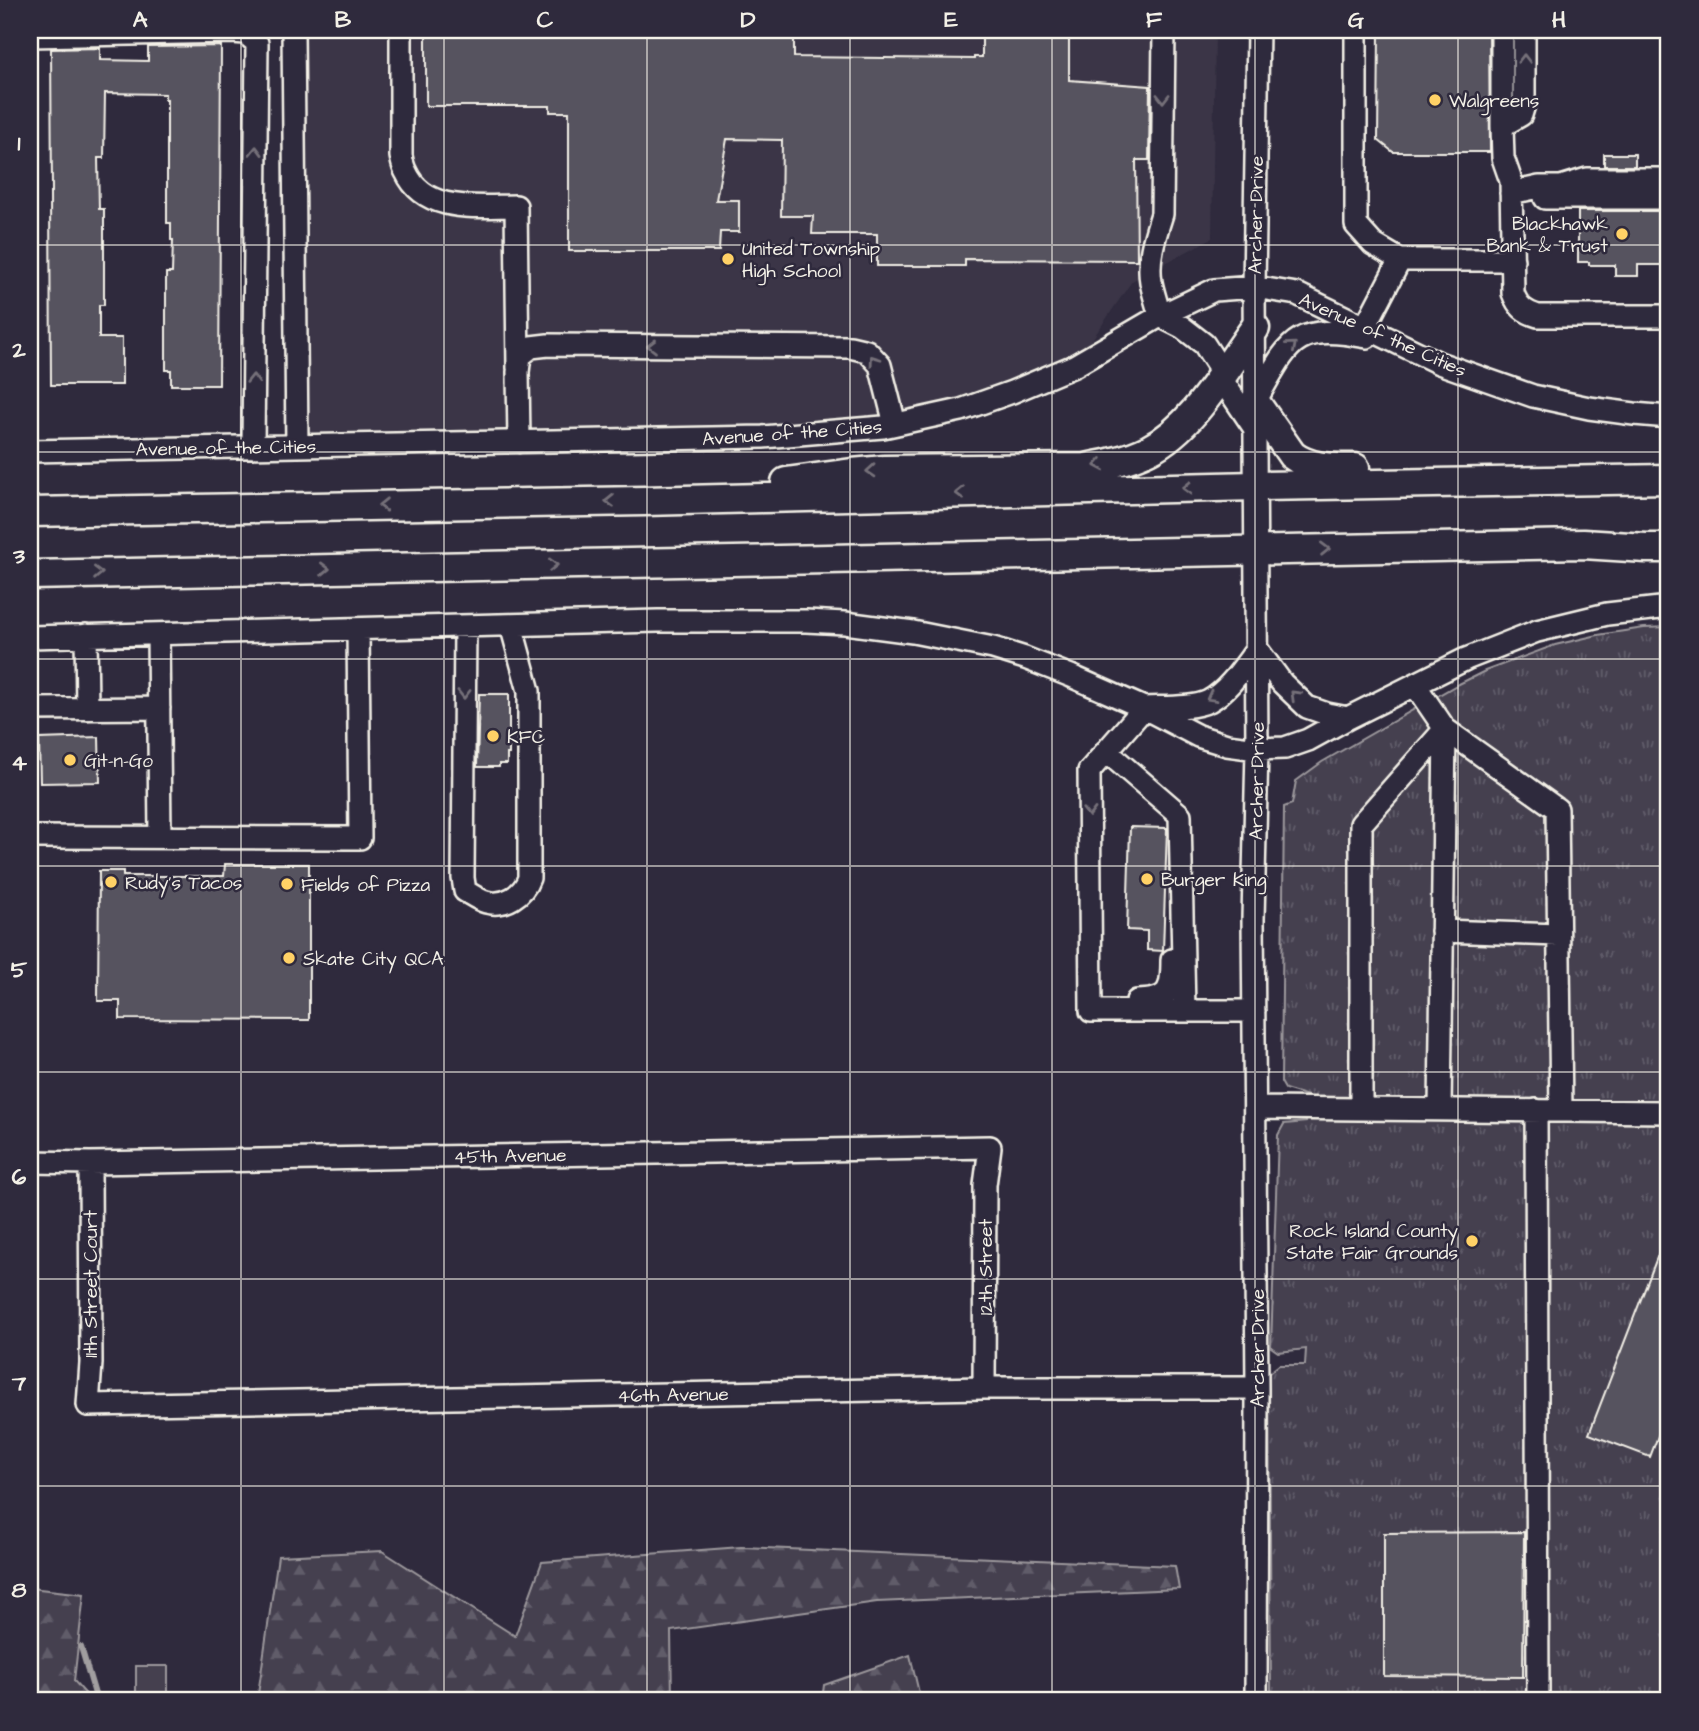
<svg xmlns="http://www.w3.org/2000/svg" width="1699" height="1731" font-family="'Architects Daughter',sans-serif">
	<defs>
		<pattern id="forest-firs" width="22" height="20" patternUnits="userSpaceOnUse" patternTransform="scale(1.75)"><rect width="22" height="20" fill="#454050"/><path d="M5 1l3.5 6h-7zM16 11l3.5 6h-7z" fill="#605c69"/></pattern>
		<pattern id="park-tufts" width="24" height="20" patternUnits="userSpaceOnUse" patternTransform="scale(1.75)"><rect width="24" height="20" fill="#454050"/><path d="M3 7l-1-3M5 7V3M7 7l1-3M15 17l-1-3M17 17v-4M19 17l1-3" fill="none" stroke="#605c69"/></pattern>
	</defs>
	<rect width="100%" height="100%" fill="#2f2a3d"/>
	<filter id="ink" filterUnits="userSpaceOnUse"><feTurbulence type="fractalNoise" baseFrequency=".0143" numOctaves="2"/><feDisplacementMap in="SourceGraphic" scale="14" xChannelSelector="R" yChannelSelector="G"/><feConvolveMatrix kernelMatrix="1 2 1 2 8 2 1 2 1" color-interpolation-filters="sRGB"/></filter>
	<g filter="url(#ink)">
		<path fill="#3b3647" d="M30,30h1185l-3,208 -80,43 -58,85 -191,61 -600,19v-415l-253,5z"/>
		<path fill="url(#forest-firs)" stroke="#9c989c" stroke-width="2" d="M741,1547l434,19 4,23 -302,13 -206,29 1,70h-415l21,-145 104,-5 133,85 27,-74z
			M30,1588l54,6 -10,87 18,20h-62z
			M910,1655l11,46h-99l2,-16z"/>
		<path fill="url(#park-tufts)" stroke="#9c989c" stroke-width="2" d="M1669,627v1074h-398l-2,-328 10,-8h26l1,-16 -28,3 -7,-5 7,-212 6,-11 22,-2 2,-26 -23,-7 -4,-7 3,-275 8,-3 4,-23 26,-19 133,-76 30,-15 70,-26 43,-10 46,-7z"/>
		<path fill="#454050" stroke="#9c989c" stroke-width="2" d="M136,1666h32v35h-32z"/>
		<g fill="none" stroke-linecap="round" stroke-linejoin="round">
			<path stroke="#a19ea0" stroke-width="6" d="M81,1647l16,54"/>
		</g>
		<path fill="#56525f" stroke="#f4f1e8" stroke-width="2" d="M426,30h368v27l180,2v-2h8v-27h87v50l81,6 -1,74h-13l1,100 -172,-1v7h-88v-32h-65l1,-18h-32l1,-76 -55,-1 -11,61h23v32h-19l-1,19h-150v-139h-19v-6h-124z
			M1379,30h110l1,122h-97l-15,-12z
			M221,46l-2,339h-48v-15h-5v-97h6l1,-33h-2v-17h-4v-123h-2v-6l-60,-1 -1,65h-6l1,51h5v96h-5v33h23v47h-71l-1,-193h2l-1,-143 49,-1v12l48,1v-14z
			M1604,154h31v12h-31z
			M1578,211h88v54h-28v11h-23v-11h-26v-3h-11z
			M479,694h30v60h-2v10h-8v3h-22z
			M99,737l1,45 -60,1 -1,-44z
			M1130,827l37,1 -4,123 -16,-1v-19l-20,-1z
			M225,864h84v156l-189,-1v-18h-22l1,-130h24v5h101z
			M1668,1229l1,1v177l-19,50 -61,-23z
			M1524,1532l-1,145 -139,-1v-143z"/>
		<g fill="none" stroke-linecap="round" stroke-linejoin="round">
			<g stroke="#f4f1e8" stroke-width="26">
				<path id="minor" d="M293,30l4,416
					M401,30v126c1,5 2,11 5,16 19,42 72,34 110,34l2,162
					M1164,30l-2,184c-7,22 -15,45 -11,68 2,11 6,22 9,34l22,11 22,17 13,20 3,13 35,52
					M1356,30v195l17,19 27,16 -35,67
					M1502,30v96l1,32 8,23 2,112c5,14 12,19 25,23h131
					M30,36l202,-4 13,1 12,10 -4,404
					M1502,126l19,-11 3,-10v-75
					M1511,193l28,-6h22l26,-8h82
					M1545,198h124
					M1400,260h113
					M1256,400c34,-59 37,-77 111,-63
					M519,442l-1,-70 2,-16 11,-9 17,-2 302,2 17,4 13,14 15,59
					M30,451l733,-14 120,-10 78,-17 51,-18 62,-26 86,-50 54,-26 40,-3 43,7 142,69 94,33 56,12 45,6 35,3
					M465,626l-2,252 2,13c7,4 14,9 21,11 19,5 37,-7 43,-24v-187l-18,-66
					M158,634l2,203
					M86,635l1,74
					M30,637l628,-16h148l39,2 68,9 80,16 32,10 46,18 73,32 54,28 29,9 30,4 28,-1 23,-8 40,-22 118,-59 71,-28 70,-17 62,-7
					M1415,685l30,44 112,80 4,302
					M30,709l129,-1
					M1106,751l74,64 4,196
					M30,837l330,1 -2,-209
					M1442,931l116,4
					M1137,1001c33,-1 35,-11 35,-41
					M1254,1011h-163l-2,-240 55,-63c19,-1 48,1 65,-7 20,-11 35,-35 48,-52l25,34 25,24 20,7 21,4
					M1255,1108l414,4
					M1361,1108v-284l84,-95
					M1440,1109l5,-380
					M1536,1110l2,591
					M30,1162l60,1 900,-16 -5,38 -1,203
					M90,1163l1,200 -3,42 896,-17h273
					M1256,1701l1,-313 -4,-469 4,-170 -3,-462 4,-257"/>
			</g>
			<g stroke="#f4f1e8" stroke-width="33">
				<path id="major" d="M1255,402l37,53c18,14 41,13 63,13
					M786,482l66,-9 33,-3 200,-2c21,-4 43,-8 63,-18 46,-23 77,-81 107,-122
					M30,512l614,-11 612,-15 413,-7
					M30,575l1553,-31 63,4h23"/>
			</g>
			<use href="#minor" stroke="#2f2a3d" stroke-width="21"/>
			<use href="#major" stroke="#2f2a3d" stroke-width="28"/>
		</g>
		<defs><path id="oneway-chevron" d="M-2-3.5L2.5 0L-2 3.5" fill="none" stroke-width="1.6" stroke-linecap="round" stroke-linejoin="round" transform="scale(1.75)"/></defs>
		<g stroke="#747079">
			<use href="#oneway-chevron" transform="translate(1524 59) rotate(-90)"/>
			<use href="#oneway-chevron" transform="translate(1163 98) rotate(90)"/>
			<use href="#oneway-chevron" transform="translate(256 151) rotate(-89)"/>
			<use href="#oneway-chevron" transform="translate(652 346) rotate(-180)"/>
			<use href="#oneway-chevron" transform="translate(1292 346) rotate(-41)"/>
			<use href="#oneway-chevron" transform="translate(874 360) rotate(-126)"/>
			<use href="#oneway-chevron" transform="translate(253 379) rotate(-89)"/>
			<use href="#oneway-chevron" transform="translate(1099 465) rotate(170)"/>
			<use href="#oneway-chevron" transform="translate(871 471) rotate(176)"/>
			<use href="#oneway-chevron" transform="translate(1187 488) rotate(178)"/>
			<use href="#oneway-chevron" transform="translate(960 493) rotate(179)"/>
			<use href="#oneway-chevron" transform="translate(610 501) rotate(179)"/>
			<use href="#oneway-chevron" transform="translate(383 505) rotate(179)"/>
			<use href="#oneway-chevron" transform="translate(1325 549) rotate(-1)"/>
			<use href="#oneway-chevron" transform="translate(553 565) rotate(-1)"/>
			<use href="#oneway-chevron" transform="translate(325 569) rotate(-1)"/>
			<use href="#oneway-chevron" transform="translate(98 573) rotate(-1)"/>
			<use href="#oneway-chevron" transform="translate(464 694) rotate(90)"/>
			<use href="#oneway-chevron" transform="translate(1295 695) rotate(-136)"/>
			<use href="#oneway-chevron" transform="translate(1211 697) rotate(151)"/>
			<use href="#oneway-chevron" transform="translate(1089 812) rotate(89)"/>
		</g>
	</g>
	<path fill="none" stroke="#f4f1e8" stroke-width="2" stroke-opacity="0.55" d="M241,30v1671M444,30v1671M647,30v1671M850,30v1671M1052,30v1671M1255,30v1671M1458,30v1671M30,245h1639M30,452h1639M30,659h1639M30,866h1639M30,1072h1639M30,1279h1639M30,1486h1639"/>
	<g fill="#ffd166" stroke="#2f2a3d" stroke-width="2.5">
		<circle cx="1435" cy="100" r="7"/>
		<circle cx="1622" cy="234" r="7"/>
		<circle cx="728" cy="259" r="7"/>
		<circle cx="493" cy="736" r="7"/>
		<circle cx="70" cy="760" r="7"/>
		<circle cx="1147" cy="879" r="7"/>
		<circle cx="111" cy="882" r="7"/>
		<circle cx="287" cy="884" r="7"/>
		<circle cx="289" cy="958" r="7"/>
		<circle cx="1472" cy="1241" r="7"/>
	</g>
	<g text-anchor="middle" stroke-width="5" stroke-linejoin="round" paint-order="stroke">
		<g font-size="19" fill="#f4f1e8" stroke="#2f2a3d" text-anchor="start">
			<text x="1449" y="107">Walgreens</text>
			<text x="1608" y="230" text-anchor="end">Blackhawk<tspan x="1608" dy="22">Bank &amp; Trust</tspan></text>
			<text x="742" y="255">United Township<tspan x="742" dy="22">High School</tspan></text>
			<text x="507" y="743">KFC</text>
			<text x="84" y="767">Git-n-Go</text>
			<text x="1161" y="886">Burger King</text>
			<text x="125" y="889">Rudy's Tacos</text>
			<text x="301" y="891">Fields of Pizza</text>
			<text x="303" y="965">Skate City QCA</text>
			<text x="1458" y="1237" text-anchor="end">Rock Island County<tspan x="1458" dy="22">State Fair Grounds</tspan></text>
		</g>
		<g font-size="19" fill="#f4f1e8" stroke="#2f2a3d">
			<text transform="translate(1255 215) rotate(-89)" y="7">Archer Drive</text>
			<text transform="translate(1383 334) rotate(24)" y="7">Avenue of the Cities</text>
			<text transform="translate(792 432) rotate(-4)" y="7">Avenue of the Cities</text>
			<text transform="translate(226 447) rotate(-1)" y="7">Avenue of the Cities</text>
			<text transform="translate(1256 781) rotate(-89)" y="7">Archer Drive</text>
			<text transform="translate(510 1155) rotate(-1)" y="7">45th Avenue</text>
			<text transform="translate(985 1267) rotate(-90)" y="7">12th Street</text>
			<text transform="translate(90 1284) rotate(-90)" y="7">11th Street Court</text>
			<text transform="translate(1257 1348) rotate(-90)" y="7">Archer Drive</text>
			<text transform="translate(673 1394) rotate(-1)" y="7">46th Avenue</text>
		</g>
	</g>
	<rect width="1699" height="1731" fill="none" stroke="#2f2a3d" stroke-width="77"/>
	<rect x="38" y="38" width="1622" height="1654" fill="none" stroke="#f4f1e8" stroke-width="2.5"/>
	<g font-size="23" text-anchor="middle" font-weight="bold" fill="#f4f1e8">
		<text x="140" y="27">A</text>
		<text x="343" y="27">B</text>
		<text x="545" y="27">C</text>
		<text x="748" y="27">D</text>
		<text x="951" y="27">E</text>
		<text x="1154" y="27">F</text>
		<text x="1356" y="27">G</text>
		<text x="1559" y="27">H</text>
		<text x="19" y="150">1</text>
		<text x="19" y="357">2</text>
		<text x="19" y="563">3</text>
		<text x="19" y="770">4</text>
		<text x="19" y="977">5</text>
		<text x="19" y="1184">6</text>
		<text x="19" y="1390">7</text>
		<text x="19" y="1597">8</text>
	</g>
</svg>
